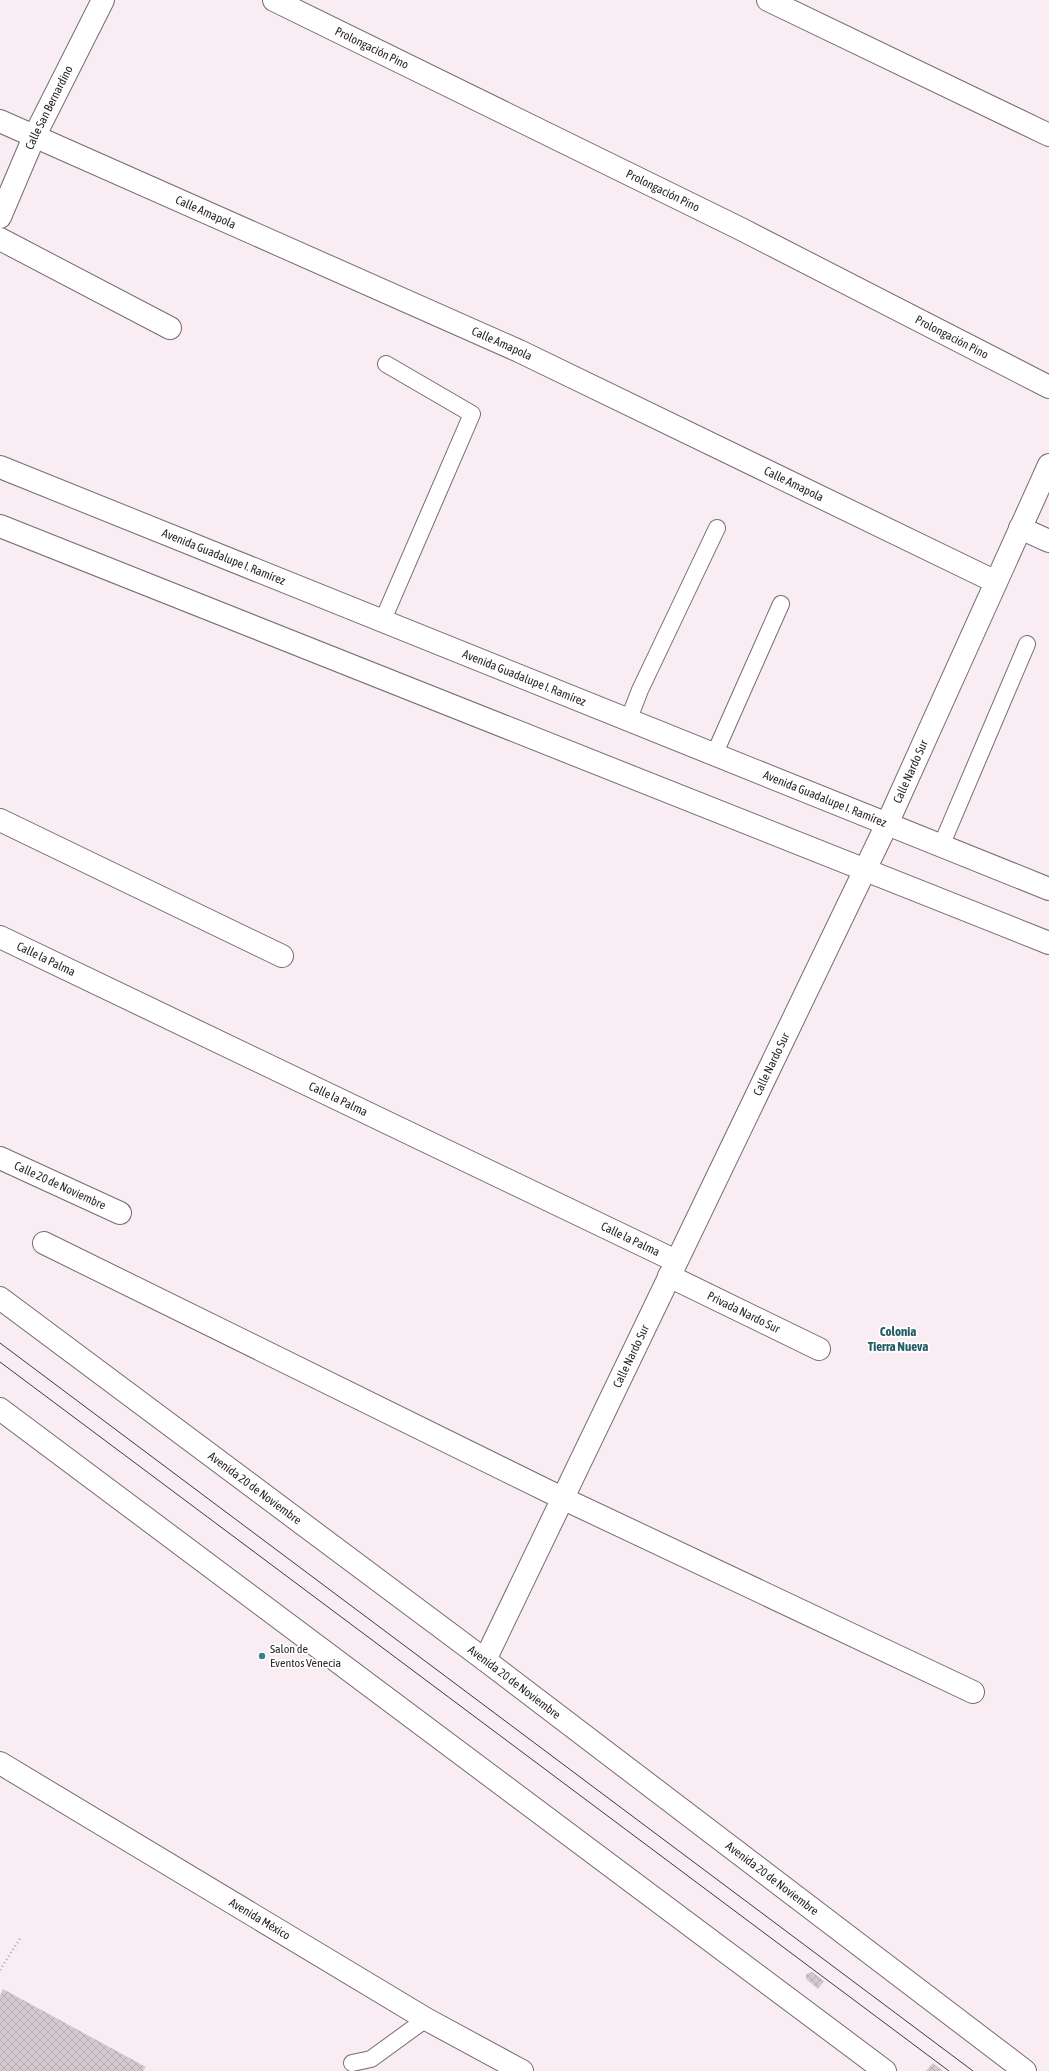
<svg xmlns="http://www.w3.org/2000/svg" width="1049" height="2071" font-family="'Asap Condensed',sans-serif">
	<defs>
		<pattern id="building-cross-hatch" width="8" height="8" patternUnits="userSpaceOnUse"><rect width="8" height="8" fill="#d6c8cf"/><path d="M0 0l8 8M0 8l8-8" fill="none" stroke="#b8acb2"/></pattern>
	</defs>
	<rect width="100%" height="100%" fill="#f9ecf2"/>
	<path fill="url(#building-cross-hatch)" d="M812,1972l12,9 -6,8 -12,-10v-5z
		M3,1989l143,78 -3,4h-143v-75z
		M933,2063l10,8h-17z"/>
	<g fill="none" stroke-linecap="round" stroke-linejoin="round">
		<g stroke="#776b71" stroke-width="18">
			<path id="lane" d="M382,622l90,-208 -86,-50
				M628,721l12,-31 77,-162
				M714,755l67,-151
				M941,846l86,-202
				M352,2063l19,-4 55,-40"/>
		</g>
		<g stroke="#776b71" stroke-width="24">
			<g id="street">
				<path id="s1" d="M274,0l467,229 308,158"/>
				<path d="M768,0l281,135"/>
				<path id="s2" d="M0,121l519,230 477,231"/>
				<path id="s3" d="M0,217l34,-80 69,-137"/>
				<path d="M0,239l170,89"/>
				<path d="M1020,528l29,13"/>
				<path d="M0,820l282,136"/>
				<path id="s4" d="M0,937l676,324"/>
				<path id="s5" d="M0,1158l120,55"/>
				<path d="M44,1243l518,255 411,194"/>
				<path id="s6" d="M669,1276l150,73"/>
				<path id="s7" d="M485,1660l402,-836 162,-359"/>
				<path id="s8" d="M0,1763l426,256 96,52"/>
			</g>
		</g>
		<g stroke="#776b71" stroke-width="24">
			<g id="secondary">
				<path id="s9" d="M0,467l1049,422"/>
				<path d="M0,526l1049,417"/>
				<path id="s10" d="M0,1298l485,362 540,411"/>
				<path d="M0,1409l885,662"/>
			</g>
		</g>
		<path stroke="#b7acb1" stroke-width="2.5" stroke-dasharray="1 3" stroke-linecap="butt" d="M0,1970l21,-33"/>
		<use href="#lane" stroke="#fff" stroke-width="16"/>
		<use href="#street" stroke="#fff" stroke-width="22"/>
		<use href="#secondary" stroke="#fff" stroke-width="22"/>
		<path stroke="#413b3e" stroke-width="1" d="M0,1343l973,728
			M0,1362l949,709"/>
	</g>
	<circle fill="#3a808b" stroke="#fff" stroke-width="1.5" cx="262" cy="1656" r="4"/>
	<g text-anchor="middle" stroke-width="3.5" stroke-linejoin="round" paint-order="stroke">
		<g font-size="12" fill="#2b2628" stroke="#fff">
			<text dy="4" stroke="none"><textPath href="#s1" startOffset="109">Prolongación Pino</textPath></text>
			<text dy="4" stroke="none"><textPath href="#s3" startOffset="120">Calle San Bernardino</textPath></text>
			<text dy="4" stroke="none"><textPath href="#s1" startOffset="433">Prolongación Pino</textPath></text>
			<text dy="4" stroke="none"><textPath href="#s2" startOffset="225">Calle Amapola</textPath></text>
			<text dy="4" stroke="none"><textPath href="#s1" startOffset="757">Prolongación Pino</textPath></text>
			<text dy="4" stroke="none"><textPath href="#s2" startOffset="549">Calle Amapola</textPath></text>
			<text dy="4" stroke="none"><textPath href="#s2" startOffset="873">Calle Amapola</textPath></text>
			<text dy="4" stroke="none"><textPath href="#s9" startOffset="241">Avenida Guadalupe I. Ramírez</textPath></text>
			<text dy="4" stroke="none"><textPath href="#s9" startOffset="565">Avenida Guadalupe I. Ramírez</textPath></text>
			<text dy="4" stroke="none"><textPath href="#s7" startOffset="985">Calle Nardo Sur</textPath></text>
			<text dy="4" stroke="none"><textPath href="#s9" startOffset="889">Avenida Guadalupe I. Ramírez</textPath></text>
			<text dy="4" stroke="none"><textPath href="#s4" startOffset="51">Calle la Palma</textPath></text>
			<text dy="4" stroke="none"><textPath href="#s7" startOffset="661">Calle Nardo Sur</textPath></text>
			<text dy="4" stroke="none"><textPath href="#s4" startOffset="375">Calle la Palma</textPath></text>
			<text dy="4" stroke="none"><textPath href="#s5" startOffset="66">Calle 20 de Noviembre</textPath></text>
			<text dy="4" stroke="none"><textPath href="#s4" startOffset="699">Calle la Palma</textPath></text>
			<text dy="4" stroke="none"><textPath href="#s6" startOffset="83">Privada Nardo Sur</textPath></text>
			<text dy="4" stroke="none"><textPath href="#s7" startOffset="337">Calle Nardo Sur</textPath></text>
			<text dy="4" stroke="none"><textPath href="#s10" startOffset="318">Avenida 20 de Noviembre</textPath></text>
			<text dy="4" stroke="none"><textPath href="#s10" startOffset="642">Avenida 20 de Noviembre</textPath></text>
			<text dy="4" stroke="none"><textPath href="#s10" startOffset="966">Avenida 20 de Noviembre</textPath></text>
			<text dy="4" stroke="none"><textPath href="#s8" startOffset="303">Avenida México</textPath></text>
		</g>
		<g font-size="12" fill="#2b2628" stroke="#fff" text-anchor="start">
			<text x="270" y="1653">Salon de<tspan x="270" dy="14">Eventos Venecia</tspan></text>
		</g>
		<g font-size="13" font-weight="bold" fill="#245d65" stroke="#fff">
			<text x="898" y="1336">Colonia<tspan x="898" dy="15">Tierra Nueva</tspan></text>
		</g>
	</g>
</svg>
